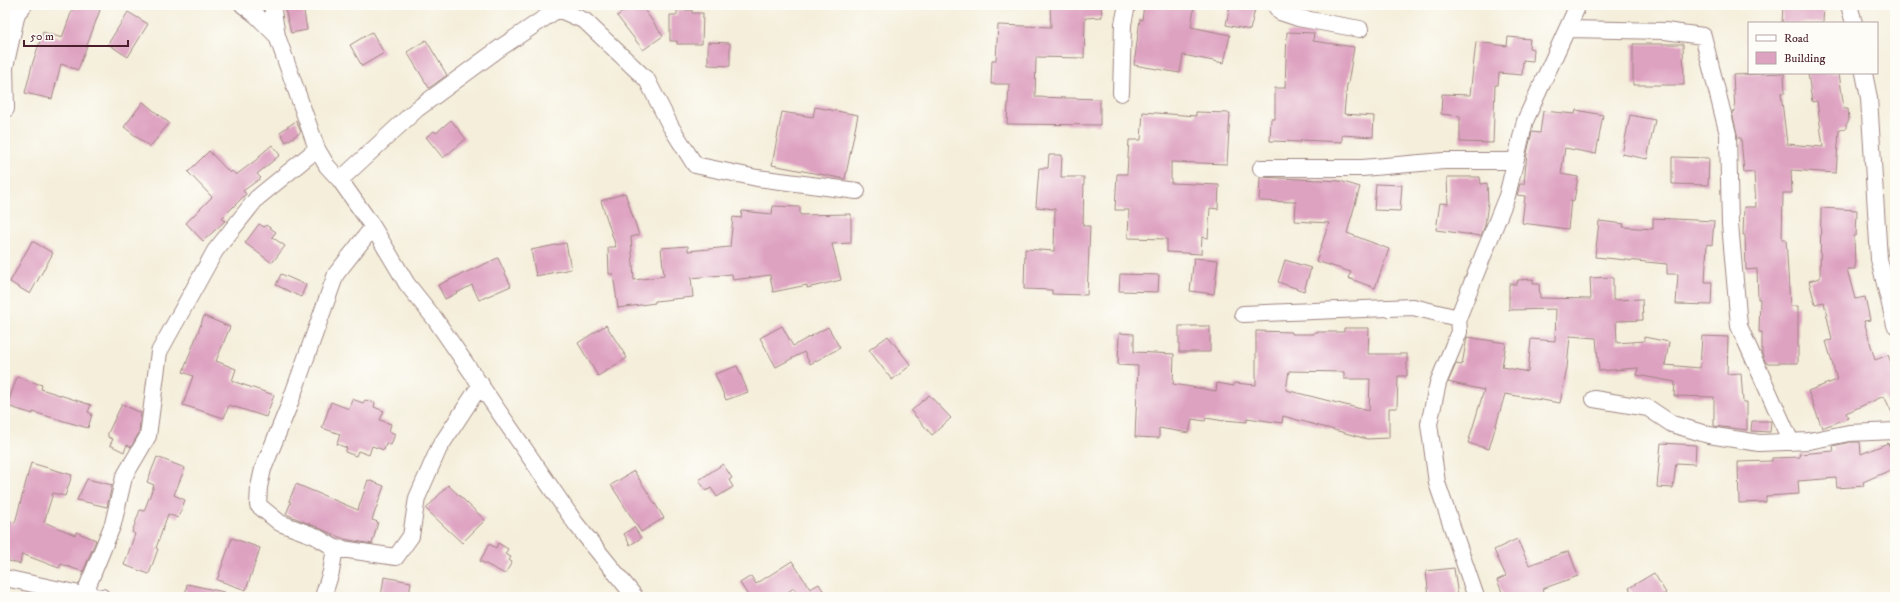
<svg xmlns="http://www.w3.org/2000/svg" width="1900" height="602" font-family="'IM FELL DW Pica',serif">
	<rect width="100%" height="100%" fill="#fdfcf7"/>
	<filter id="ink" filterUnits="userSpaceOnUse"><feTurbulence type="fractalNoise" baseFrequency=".025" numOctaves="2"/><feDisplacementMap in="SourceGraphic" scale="8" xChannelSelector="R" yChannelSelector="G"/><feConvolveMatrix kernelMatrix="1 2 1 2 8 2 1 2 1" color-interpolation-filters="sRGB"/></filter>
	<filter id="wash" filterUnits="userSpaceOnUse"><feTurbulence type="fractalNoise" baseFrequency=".012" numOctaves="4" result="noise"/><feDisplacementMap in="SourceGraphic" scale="16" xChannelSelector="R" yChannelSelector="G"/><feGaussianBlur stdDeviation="0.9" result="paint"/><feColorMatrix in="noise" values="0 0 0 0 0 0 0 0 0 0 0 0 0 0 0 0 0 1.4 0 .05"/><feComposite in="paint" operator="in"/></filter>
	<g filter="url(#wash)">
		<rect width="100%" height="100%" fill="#f4eeda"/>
		<g id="blocks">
			<path fill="#dea2c1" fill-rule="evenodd" d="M74,5h25l-2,4 3,1 -22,60 -17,-6 -9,35 -27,-6 7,-28 11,-33 19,6z
				M284,5h19l4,25 -16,3z
				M633,5h8l22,31 -20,14 -26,-34z
				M1050,5h51l1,12 -17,1 -1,40 -48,-1 -1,40 65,2v26l-93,-1 2,-40h-18l1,-24h4l2,-35 53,2z
				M1144,5h26l24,4 -3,18 39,8 -6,28 -41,-8 -3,18 -46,-8 6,-46 2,1z
				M1230,5h26l-6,25 -24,-5z
				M1783,5h41l-1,18h-41z
				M677,10h15v3h11l-1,31h-25v-3h-7v-26h7z
				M128,12l20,12 -20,33 -20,-13z
				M372,32l12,21 -22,13 -12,-21z
				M1287,32l27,1 -1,8 41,6 -6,37h-1l-3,30 30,2 -1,21 -31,-2v7l-41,-2v2l-31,-1 1,-22h4v-31h10z
				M1508,37l22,2 -1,9 5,1 -1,12 -10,-1 -1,15 -23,-2 -1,12h-3l-2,58 -33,-1v-26l-19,-2 1,-20 28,1 6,-53 31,4z
				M426,40l21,35 -18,13 -22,-36z
				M708,42l22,1v23l-22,-1z
				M1633,44h50l1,41h-51z
				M1784,73l1,20h-4l6,51 36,3 -6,-46 -5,1 -4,-29h31l5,36h4l1,11 -3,5v4l-7,1 -3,43 -45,-3 1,23h-9l-1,46h4l4,67h8v57h-32l-4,-9v-22h-3l1,-33h-2l-1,-30 -11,1 -1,-35h-2l1,-28h12l-2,-35 -10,1 -3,-35h-3l-6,-26 3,-1 -2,-36z
				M143,102l26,21 -19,24 -26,-20z
				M815,107l43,8 -13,64 -73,-14 10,-53 31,5z
				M1576,110l27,5 -7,39 -31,-6 -4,26 17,3 -4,24 -3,-1 -3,29 -46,-6 3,-27 -8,-1 3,-11h4l3,-31 5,-21 8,1 3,-22 32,3z
				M1143,112l53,4v-4l34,1 -3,51 -56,-2v21l48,2 -1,24 -8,-1 -2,30 -6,-1 -1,17 -34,-2v-13l-39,-1 1,-28h-14l2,-36h10l2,-34h12z
				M1630,115l25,5 -8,39 -25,-5z
				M451,120l15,19 -23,19 -17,-21 8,-6 2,2z
				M296,121l5,11 -15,10 -6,-10z
				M272,145l8,10 -23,19 4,4 -18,13 3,3 -24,24 3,3 -22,20 -17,-18 26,-26 -24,-25 21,-21 21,22 2,-2 4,4 24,-18 -1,-1z
				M1049,155h13l-1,22h23l-1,49h7l-3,69 -35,-1v-4l-28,-1 1,-40 29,2 1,-42 -19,-2 3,-39h9z
				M1672,157l37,1 -1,27 -36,-1z
				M1260,177l80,4 20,6 -13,46 42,16 -14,39 -27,-10 3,-6 -35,-11 13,-38 -34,-2 1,-19 -37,-1z
				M1447,177h33l1,7 6,-1 1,20 -3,22 -4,11 -45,-6 4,-27 8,1z
				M1376,184l26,1 -2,26 -26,-1z
				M625,193l14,42 -8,2 3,43 30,-4 -3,-28 27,-2v5l42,-4 3,-30 8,1 1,-7 30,3 1,-8 27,1v8l51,-1v29l-19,1 9,36 -34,8v-3l-34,7 -3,-17 -37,5 -1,-6 -41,4 2,19 -38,4v2l-37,5 -5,-34h-4l-1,-27h8l-15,-46z
				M1821,208l36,2 -1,26h-2l1,33h-8l8,30 10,-2 5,23 -6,1 11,39 13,-5 7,17v47l-11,-23 -38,17 2,5 -26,10 -14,-37 29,-11 -11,-39 6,-1 -8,-38 -9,2 -6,-23 11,-3z
				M1653,218l61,3 -2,24 -5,-1 -2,38h7l-1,23 -35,-1 2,-30h-11v-10l-72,-7 4,-36 25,3 -1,3 30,2z
				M259,224l5,3 2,-2 10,7 -4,5 13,9 -13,17 -27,-20z
				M32,241l21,12 -23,41 -20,-12z
				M566,243l5,26 -35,7 -5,-26z
				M498,258l13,28 -32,14 -7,-15 -27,14 -7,-14z
				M1194,258l24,2 -4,34 -24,-3z
				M1285,260l26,8 -7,23 -26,-9z
				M281,274l25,11 -5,12 -25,-12z
				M1120,274l39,1 -1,17 -39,-1z
				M1613,277v23l29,-1 1,21 -27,1 1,22 27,-2v-4l25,5 -4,23 35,3 2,-32 26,1 -1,37 14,-1 2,29h4v28l-33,-4v-29l-40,-1 1,-14 -38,-7 1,-7 -39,3 -3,-33 -26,-2 -3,32 -7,35 -55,-9 -16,55 -21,-6 16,-53 -36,-8 8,-18 6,1 5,-28 39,6 -4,24 26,5 3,-33 24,2 1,-32 -47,1v-26h8l1,-4 15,-1v5h6l1,14 51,1 -1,-21z
				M204,316l26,11 -14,34 20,8 -4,12 42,14 -8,22 -37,-12 -5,13 -41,-13 10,-29 -10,-4z
				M606,325l21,33 -29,18 -20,-33z
				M782,326l11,20 35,-19 12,21 -30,16 -6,-12 -28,15 -16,-29z
				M1179,326h31v26h-31z
				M1344,328h25l-1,26h39v22h-9l-1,32h-8v30l-22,1 -84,-23 -1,7 -35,-5v4l-23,-2v1l-18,-3 -1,3 -13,-2 -3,14 -30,-5v10l-24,-1 3,-71 -20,-1 1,-32 15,1v18l40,2 -1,30 43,7 1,-8 17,3v-3l22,2v-54l36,1v2h22v-2h30zM1289,371l55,1v7h26l-1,32 -83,-21z
				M888,336l23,29 -19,15 -23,-30z
				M737,366l11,26 -22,8 -11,-26z
				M17,377l25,8 -1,4 50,16 -3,7 4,2 -4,14 -55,-16v2l-26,-8z
				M929,395l22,23 -19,17 -21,-24z
				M352,399l11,4 2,-3 10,3 -1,4 10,4 -4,9 11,4 -2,7 6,3 -4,11 -5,-2 -2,7 -12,-4 -3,9 -11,-4 -2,5 -11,-4 2,-4 -10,-4 3,-10 -18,-6 9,-26 18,7z
				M122,404l19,9 -2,20 -8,14 -4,-2 -3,7 -14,-7 3,-6 -5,-2v-4z
				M1752,421h19l-1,11 -19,-1z
				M1850,442h10l1,12 27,-11 1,3 6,-2v24l-32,14 1,4 -27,2 -1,-10 -38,3 1,13 -33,2v6l-27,1 -1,-41 34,-1v-3l28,-1 -1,-3 35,-3 -1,-5z
				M1661,443l35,2 -1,19 -19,-1 -3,25 -16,-1z
				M157,457l28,11 -11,27 11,5 -7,18 -10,-4 -12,34 2,1 -9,25 -25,-9 11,-31 -3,-2 8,-22 4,1 10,-26 -7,-3z
				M31,463l41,12 -7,21 -12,-3 -9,29 31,13 1,-3 20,8 -13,32 -22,-8 -2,4 -37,-14 -2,10 -15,-4v-40l10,3z
				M723,464l9,14 -3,2 4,7 -16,10 -6,-9 -5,3 -7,-11z
				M634,471l30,47 -23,14 -30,-47z
				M87,479l25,6 -5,22 -30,-7z
				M368,480l16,6 -12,34 6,2 -6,22 -28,-5 -58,-25 5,-12 -2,-1 7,-17 62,26z
				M448,485l37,35 -23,23 -36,-34z
				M634,527l7,11 -11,7 -6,-11z
				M232,538l28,10 -14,42 -29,-10z
				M1517,539l12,26 40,-14 9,25 -36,13 3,8h-41l-7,-17 9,-4 -12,-26z
				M498,543l10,6 -3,5 6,3 -2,3 3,2 -7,12 -25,-13 9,-17 7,4z
				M792,561l18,28 9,-5 8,13h-31l2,-1 -4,-8 -14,9h-31l-9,-14 11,-7 5,8z
				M1454,568l4,29h-29l-3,-26z
				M1654,573l12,20 -6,4h-25l-6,-9z
				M384,577l27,5 -2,15h-28z
				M187,584l37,8 -1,5h-38z"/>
		</g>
	</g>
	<g filter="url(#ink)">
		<use href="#blocks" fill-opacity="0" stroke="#9f8682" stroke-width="1"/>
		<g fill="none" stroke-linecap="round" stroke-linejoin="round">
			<g stroke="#9f8682" stroke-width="18">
				<path id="minor" d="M243,5l13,10 21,21
					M272,5l5,31 40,113 10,17 13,14 33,47 34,57 28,35 141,205 59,73
					M1275,5l5,7 18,6 62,11
					M1849,5l5,18
					M1569,29l96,2 38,5 25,98 2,90 9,102 52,116
					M1864,73l5,25 10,161 16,66
					M1121,93l2,-69 4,-19
					M5,109h1l-1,-42 12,-54 7,-8
					M1261,168h101l82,-7h71
					M340,180l77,-71 83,-61 58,-39 27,12 62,59 24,47 24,38 62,13 100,13
					M1243,314l170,-7 45,11
					M1594,399l54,9 24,16 37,11 50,8 50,-2 40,-8 46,-2
					M335,548l61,9 15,-21 6,-38 22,-50 42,-64
					M5,578l79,17 29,-71 11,-47 24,-41 11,-84 56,-101 42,-53 60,-49
					M84,595l18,2
					M323,597l8,-25 4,-24 -20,-12 -35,-13 -22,-18 1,-18 4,-18 25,-61 48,-134 37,-47
					M1476,597l-39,-114 -8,-59 9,-41 21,-51 -1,-14 49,-122 18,-75 53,-116"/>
			</g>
			<use href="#minor" stroke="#fff" stroke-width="16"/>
		</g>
	</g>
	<rect width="1900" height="602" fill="none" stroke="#fdfcf7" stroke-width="20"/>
	<rect x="1748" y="22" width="130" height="52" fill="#fdfcf7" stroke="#b5a4a5"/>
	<rect x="1756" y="35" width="20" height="6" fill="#ffffff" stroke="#b5a4a5"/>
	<text x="1784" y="42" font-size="12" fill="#4a1f2b">Road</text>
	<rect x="1756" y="52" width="20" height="12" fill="#dea2c1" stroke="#b5a4a5"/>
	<text x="1784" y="62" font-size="12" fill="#4a1f2b">Building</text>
	<path d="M24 40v6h104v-6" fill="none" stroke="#4a1f2b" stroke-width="2"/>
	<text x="30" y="40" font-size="12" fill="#4a1f2b" stroke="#fdfcf7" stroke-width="3" paint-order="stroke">50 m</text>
</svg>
